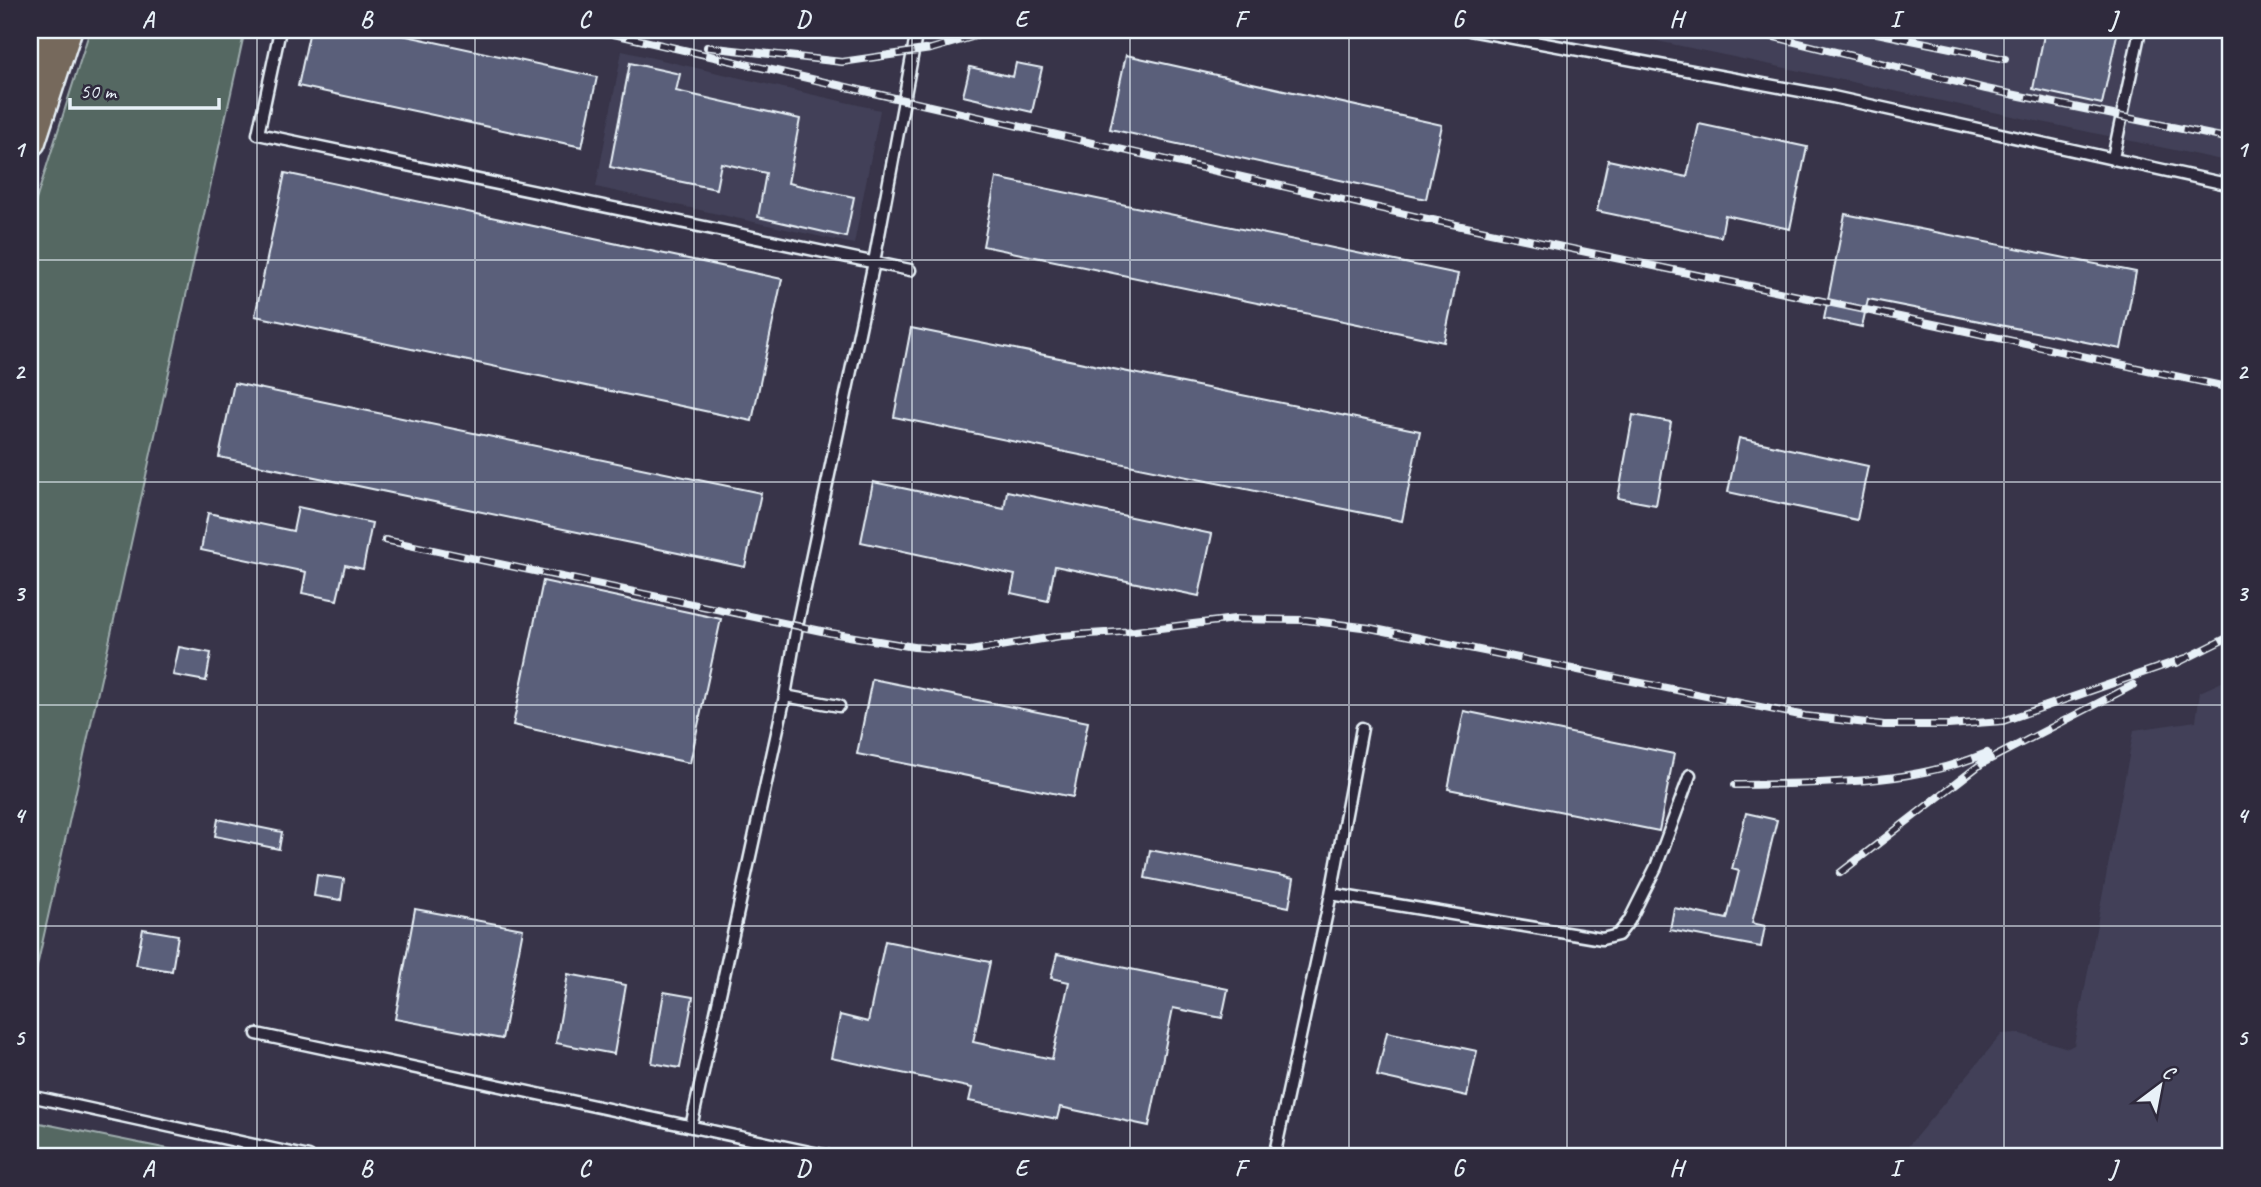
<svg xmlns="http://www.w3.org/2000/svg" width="2261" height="1187" font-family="Caveat,sans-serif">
	<rect width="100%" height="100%" fill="#383449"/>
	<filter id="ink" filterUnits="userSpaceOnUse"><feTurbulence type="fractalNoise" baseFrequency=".0143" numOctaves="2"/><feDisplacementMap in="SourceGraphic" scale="14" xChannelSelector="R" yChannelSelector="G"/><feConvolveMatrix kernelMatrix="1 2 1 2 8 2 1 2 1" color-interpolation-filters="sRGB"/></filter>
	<g filter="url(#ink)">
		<path fill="#424158" d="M1605,30h626v132z
			M622,51l258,59 -26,134 -258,-57z
			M2231,678v479h-332l103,-123 15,-1 51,15 6,-3 60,-315 62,-9 4,-29z"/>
		<path fill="#546862" stroke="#9eacad" stroke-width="2" d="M90,30h155l-215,968v-779z
			M30,1121l178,36h-178z"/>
		<path fill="#5a5e7a" stroke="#e8f1f8" stroke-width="2" d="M310,30h69l218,47 -15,70 -284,-61z
			M2045,30h73l-16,74 -69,-15z
			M1126,55l316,70 -16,74 -316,-70z
			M630,63l50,11 -4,17 124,28 -12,64 66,14 -8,40 -88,-20 8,-44 -45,-10 -5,26 -106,-22z
			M1016,63l26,5 -10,44 -69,-16 7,-29 43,10z
			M1699,124l108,23 -17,82 -65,-14 -4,22 -124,-26 11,-51 79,17z
			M285,173l497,106 -30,142 -497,-105z
			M996,178l462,96 -14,68 -461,-96z
			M1845,214l291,58 -15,77 -253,-50 -6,28 -38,-8z
			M911,328l509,103 -18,90 -508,-104z
			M234,383l527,110 -16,74 -526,-110z
			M1633,415l38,7 -15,83 -38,-7z
			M1739,438l129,28 -11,54 -129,-28z
			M873,482l131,27 3,-18 205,43 -13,62 -144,-30 -7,35 -37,-8 4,-18 -154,-33z
			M298,507l74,16 -9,46 -18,-4 -8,35 -35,-7 4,-21 -105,-22 7,-37 85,18z
			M543,581l178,38 -31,144 -177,-38z
			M179,647l32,6 -5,28 -33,-6z
			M872,679l216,43 -15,75 -216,-43z
			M1464,711l210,43 -15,77 -211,-42z
			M1746,813l31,7 -25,103 13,3 -4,21 -91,-17 4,-22 53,11 12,-48 -7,-2z
			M218,819l64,13 -3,17 -64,-13z
			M1150,850l144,28 -5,29 -144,-29z
			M317,875l27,4 -3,21 -27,-4z
			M415,909l108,20 -21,110 -107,-20z
			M143,929l35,6 -6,36 -36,-6z
			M885,941l105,21 -17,80 79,17 17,-77 -18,-4 6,-24 171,35 -6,29 -49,-10 -24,118 -89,-19 -3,12 -88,-18 3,-13 -141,-30 9,-43 28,7z
			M568,974l58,11 -12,69 -58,-11z
			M664,992l29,5 -13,71 -28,-5z
			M1387,1032l90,19 -10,45 -90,-20z"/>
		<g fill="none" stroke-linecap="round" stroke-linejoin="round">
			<g stroke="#e8f1f8" stroke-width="15">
				<path id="lane" d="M280,30l-22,104 652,136
					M1470,30l363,67 398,88
					M2113,158l27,-128
					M785,696l54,10
					M1331,894l271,45 16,-4 11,-14 27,-54 34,-92
					M257,1034l576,123
					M30,1096l279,61
					M691,1127l94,-431 12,-70 77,-364 43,-232
					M1274,1157l57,-263 31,-166"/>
			</g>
			<g stroke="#e8f1f8" stroke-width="35">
				<path id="primary" d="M30,66l11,-36
					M30,141l36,-111"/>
			</g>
			<use href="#lane" stroke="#2f2a3d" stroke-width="10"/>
			<use href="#primary" stroke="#76695c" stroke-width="30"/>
			<g stroke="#e8f1f8" stroke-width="8">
				<path id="rail" d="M596,30l822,187 520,108 293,63
					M1746,30l240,59 245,50
					M1862,30l143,29
					M707,47l135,15 89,-13 65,-19
					M385,540l446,93 83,14 56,4 90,-15 75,-5 100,-12 71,1 64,8 435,88 79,9h64l55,-4 183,-63
					M2177,663l54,-27
					M1735,785c84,-2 173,1 252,-32
					M1840,873l141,-109 152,-79"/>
			</g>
			<use href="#rail" stroke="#2f2a3d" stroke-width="5" stroke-dasharray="16" stroke-linecap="butt"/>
		</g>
	</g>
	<path fill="none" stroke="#e8f1f8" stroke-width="2" stroke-opacity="0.55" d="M257,30v1127M475,30v1127M694,30v1127M912,30v1127M1130,30v1127M1349,30v1127M1567,30v1127M1786,30v1127M2004,30v1127M30,260h2201M30,482h2201M30,705h2201M30,926h2201"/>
	<rect width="2261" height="1187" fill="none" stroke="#2f2a3d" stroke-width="77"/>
	<g transform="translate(2160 1086) rotate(32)" stroke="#2f2a3d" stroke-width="5" paint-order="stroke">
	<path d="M0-5L12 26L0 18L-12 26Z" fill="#e8f1f8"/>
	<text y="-10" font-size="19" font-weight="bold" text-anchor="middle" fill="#e8f1f8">С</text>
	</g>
	<path d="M70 98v10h149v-10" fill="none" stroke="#e8f1f8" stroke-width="3.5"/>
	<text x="80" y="98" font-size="21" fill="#e8f1f8" stroke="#2f2a3d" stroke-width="5" paint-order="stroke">50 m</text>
	<rect x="38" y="38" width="2184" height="1110" fill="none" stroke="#e8f1f8" stroke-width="2.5"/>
	<g font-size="23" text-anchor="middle" font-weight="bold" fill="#e8f1f8">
		<text x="148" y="27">A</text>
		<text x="366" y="27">B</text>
		<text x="584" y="27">C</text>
		<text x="803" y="27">D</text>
		<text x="1021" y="27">E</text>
		<text x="1240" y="27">F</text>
		<text x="1458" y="27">G</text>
		<text x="1676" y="27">H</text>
		<text x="1895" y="27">I</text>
		<text x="2113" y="27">J</text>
		<text x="19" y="157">1</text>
		<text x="2242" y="157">1</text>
		<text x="19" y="379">2</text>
		<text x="2242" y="379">2</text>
		<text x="19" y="601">3</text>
		<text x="2242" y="601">3</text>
		<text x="19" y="823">4</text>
		<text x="2242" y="823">4</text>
		<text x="19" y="1045">5</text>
		<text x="2242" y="1045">5</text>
		<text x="148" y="1176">A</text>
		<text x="366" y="1176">B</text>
		<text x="584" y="1176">C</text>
		<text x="803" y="1176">D</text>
		<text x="1021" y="1176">E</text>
		<text x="1240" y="1176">F</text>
		<text x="1458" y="1176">G</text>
		<text x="1676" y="1176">H</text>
		<text x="1895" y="1176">I</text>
		<text x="2113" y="1176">J</text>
	</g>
</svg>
